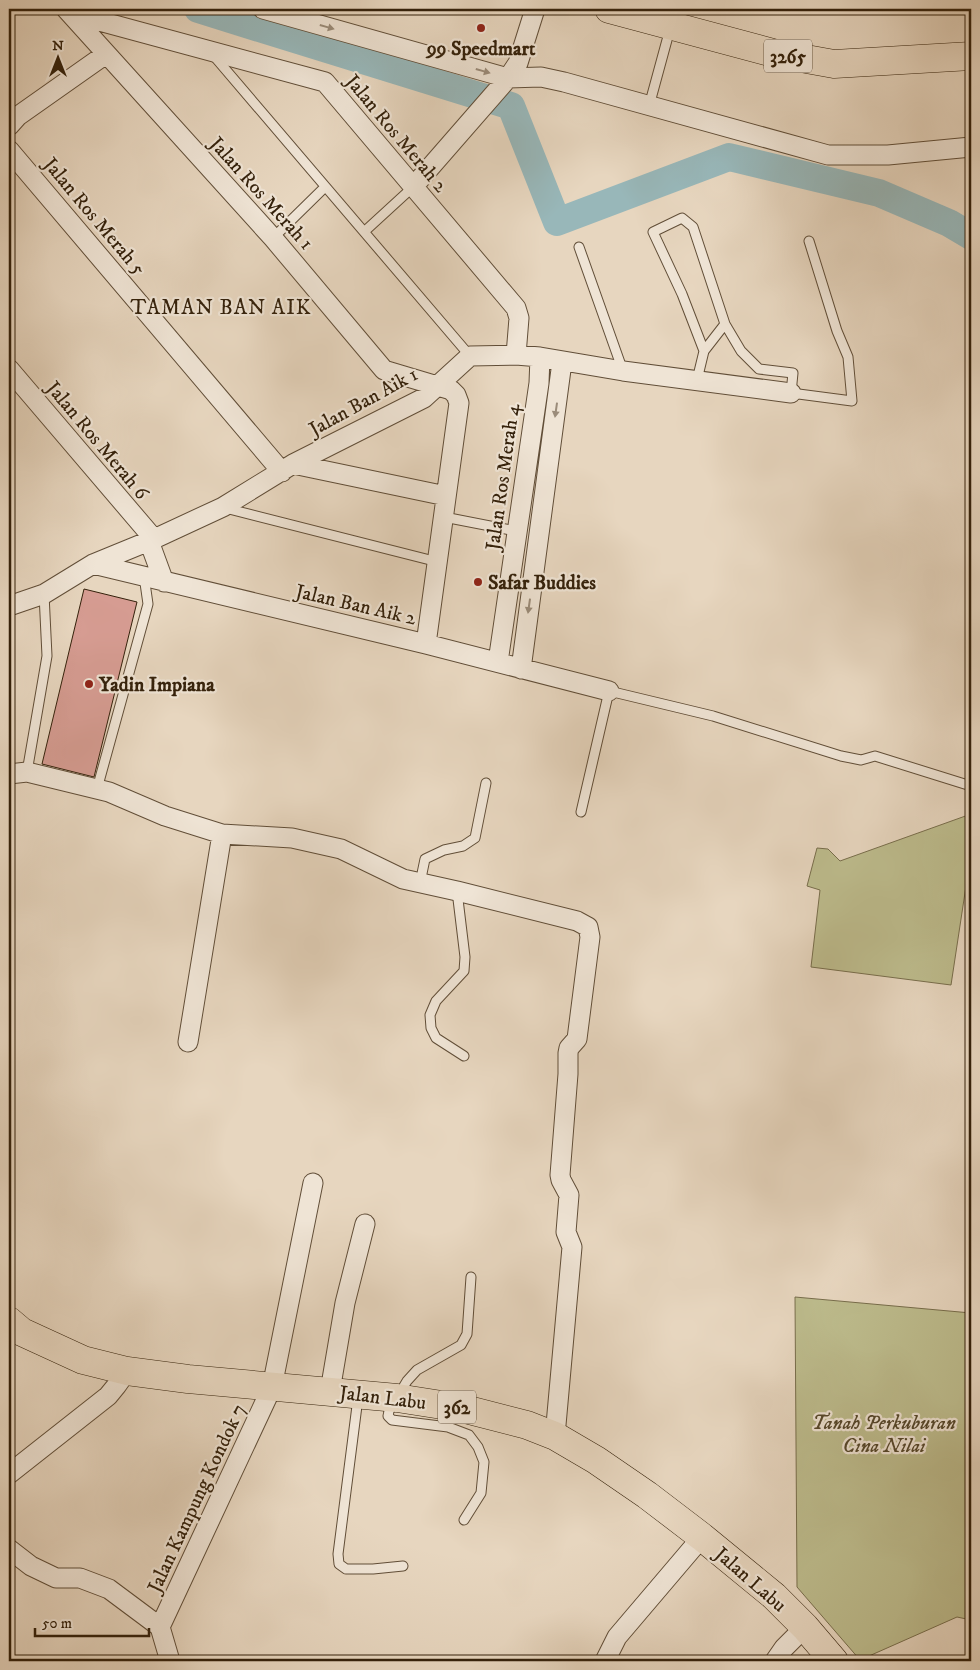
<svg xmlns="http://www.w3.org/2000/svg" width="980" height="1670" font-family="'IM FELL DW Pica',serif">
	<rect width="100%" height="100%" fill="#e7d6bf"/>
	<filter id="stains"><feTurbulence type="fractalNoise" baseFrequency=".004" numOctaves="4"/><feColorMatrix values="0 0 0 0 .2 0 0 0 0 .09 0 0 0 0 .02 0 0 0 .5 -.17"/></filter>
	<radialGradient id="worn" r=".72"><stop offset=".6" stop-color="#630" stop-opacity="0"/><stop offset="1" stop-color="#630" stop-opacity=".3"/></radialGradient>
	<path fill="#bdbc8d" stroke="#786e4c" d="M971,814v39l-20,132 -140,-18 9,-77 -13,-4 10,-38 11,1 12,12z
		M795,1297l176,16v307l-14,-3 -97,43 -63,-73z"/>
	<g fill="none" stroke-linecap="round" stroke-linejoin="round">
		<path stroke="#98b7b9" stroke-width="28" d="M198,9l313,97 46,116 172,-65 150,36 70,30 22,13"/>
	</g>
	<path fill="#d69c92" stroke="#34210b" d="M84,589l53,13 -43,175 -52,-13z"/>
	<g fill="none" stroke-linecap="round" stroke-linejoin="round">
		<g stroke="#614e38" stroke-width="11">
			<path id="lane" d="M214,56l256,300
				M649,106l21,-77
				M365,231l48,-44
				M273,238l52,-51
				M579,247l44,124
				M704,351l21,-27
				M697,380l7,-29 -22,-57 -29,-62 29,-14 11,9 32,97 16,27 18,18 34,4 -2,20 61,8 -4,-44 -11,-26 -28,-90
				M225,508l213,54
				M444,517l72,14
				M27,772l20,-116 -3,-62
				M97,789l51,-185 -4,-28
				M581,812l28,-121 104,25 128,40 20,4 14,-4 96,30
				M420,883l5,-24 19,-9 19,-4 12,-8 11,-55
				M457,891l8,66 -1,14 -28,30 -6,14 1,13 5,10 28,18
				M358,1398l-20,156 1,10 7,5h27l30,-3
				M464,1520l17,-27 3,-31 -6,-15 -9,-12 -21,-8 -56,-7 -4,-4 1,-5 18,-30 10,-11 44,-25 6,-11 4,-57"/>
		</g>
		<g stroke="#614e38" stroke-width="21">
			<path id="street" d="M66,9l207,229 111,132 67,20 5,5 3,8 -33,241
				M263,9l245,69 33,-1 23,5 264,73h60l83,-8
				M70,13l255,69 191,226 3,10 -3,37
				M9,126l9,-10 88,-62
				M9,150l273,322
				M413,187l95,-109 10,-15 17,-54
				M9,369l145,170
				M293,464l153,32
				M149,541l15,41
				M93,564l333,80 183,47
				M9,606l35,-12 49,-30 61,-25 69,-32 70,-43 131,-66 46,-42 46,-1 24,2 83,14 168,22
				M498,662l41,-279 1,-26
				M521,669l41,-307
				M9,774l18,-2 82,20 56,24 57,18 70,4 49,11 62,30 54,12 120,30 11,6 2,10 -13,102 -8,9 -1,5v21l-8,101 1,5 8,15 -3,37 6,15 -17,189
				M188,1042l34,-208
				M330,1391l15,-88 20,-79
				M9,1474l99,-78 9,-11 10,-14
				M9,1549l22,17 25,12h24l29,11 51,38
				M160,1627l112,-240 41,-204
				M160,1627l10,34
				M605,1661l12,-24 85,-100
				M775,1661l9,-13 21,-21"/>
		</g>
		<g stroke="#34210b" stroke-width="29">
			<path id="primary" d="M609,9l164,44 61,11 137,-8
				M9,1321l13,11 61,28 44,11 61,8 209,19 64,10 66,17 28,11 41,24 51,35 55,42 72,59 31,31 29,34"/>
		</g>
		<use href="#lane" stroke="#efe4d5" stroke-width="9"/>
		<use href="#street" stroke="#efe4d5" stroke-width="19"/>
		<use href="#primary" stroke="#e7d6bf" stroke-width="28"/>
	</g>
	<defs><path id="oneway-solid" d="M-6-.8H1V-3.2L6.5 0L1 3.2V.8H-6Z" transform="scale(1.25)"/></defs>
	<g fill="#9b8c7a">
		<use href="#oneway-solid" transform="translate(327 27) rotate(16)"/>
		<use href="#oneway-solid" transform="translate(483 71) rotate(16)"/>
		<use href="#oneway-solid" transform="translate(556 410) rotate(98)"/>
		<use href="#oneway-solid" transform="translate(529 606) rotate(98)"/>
	</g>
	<g fill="#8f2418" stroke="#efe4d5" stroke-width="2">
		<circle cx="481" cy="28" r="5"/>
		<circle cx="478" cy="582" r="5"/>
		<circle cx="89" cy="684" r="5"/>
	</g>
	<g text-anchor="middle" stroke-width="4.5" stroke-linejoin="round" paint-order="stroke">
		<g fill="#efe4d5" stroke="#6c5c48" stroke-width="1">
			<rect x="764" y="39.5" width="48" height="33" rx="4"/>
			<rect x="438" y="1390.5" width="38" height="33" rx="4"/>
		</g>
		<g font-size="19" font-weight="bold" fill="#34210b">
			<text x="788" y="63">3265</text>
			<text x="457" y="1414">362</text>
		</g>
		<g font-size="20" font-weight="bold" fill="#34210b" stroke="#efe4d5" text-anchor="start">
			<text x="481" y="55" text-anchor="middle">99 Speedmart</text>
			<text x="488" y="589">Safar Buddies</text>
			<text x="99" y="691">Yadin Impiana</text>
		</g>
		<g font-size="20" fill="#34210b" stroke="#efe4d5">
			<text transform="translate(397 133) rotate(50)" y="7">Jalan Ros Merah 2</text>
			<text transform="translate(262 193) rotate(48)" y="7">Jalan Ros Merah 1</text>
			<text transform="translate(95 216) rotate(50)" y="7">Jalan Ros Merah 5</text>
			<text transform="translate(363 401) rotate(-29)" y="7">Jalan Ban Aik 1</text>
			<text transform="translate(98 440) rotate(50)" y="7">Jalan Ros Merah 6</text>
			<text transform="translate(502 477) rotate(-82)" y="7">Jalan Ros Merah 4</text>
			<text transform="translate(356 604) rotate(13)" y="7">Jalan Ban Aik 2</text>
			<text transform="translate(383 1397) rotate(7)" y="7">Jalan Labu</text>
			<text transform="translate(196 1498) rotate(-65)" y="7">Jalan Kampung Kondok 7</text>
			<text transform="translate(751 1579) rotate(41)" y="7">Jalan Labu</text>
		</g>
		<g font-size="20" font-style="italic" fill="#56482c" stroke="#efe4d5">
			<text x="884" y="1429">Tanah Perkuburan<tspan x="884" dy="23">Cina Nilai</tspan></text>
		</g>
		<g font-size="21" letter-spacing="1" fill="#34210b" stroke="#efe4d5">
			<text x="221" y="314">TAMAN BAN AIK</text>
		</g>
	</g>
	<rect width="980" height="1670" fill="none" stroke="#e7d6bf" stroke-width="30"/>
	<rect x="10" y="10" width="960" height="1650" fill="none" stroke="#34210b" stroke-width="2.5"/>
	<rect x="15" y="15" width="950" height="1640" fill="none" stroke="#34210b"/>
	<g transform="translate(58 58)" stroke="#efe4d5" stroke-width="4" paint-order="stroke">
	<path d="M0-4L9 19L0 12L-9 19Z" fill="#34210b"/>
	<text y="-8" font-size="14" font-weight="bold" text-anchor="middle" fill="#34210b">N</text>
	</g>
	<path d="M35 1628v8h114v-8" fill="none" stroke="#34210b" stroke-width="2.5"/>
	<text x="42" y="1628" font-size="15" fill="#34210b" stroke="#efe4d5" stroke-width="4" paint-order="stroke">50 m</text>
	<rect width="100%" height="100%" filter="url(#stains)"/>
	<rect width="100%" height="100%" fill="url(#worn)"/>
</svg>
